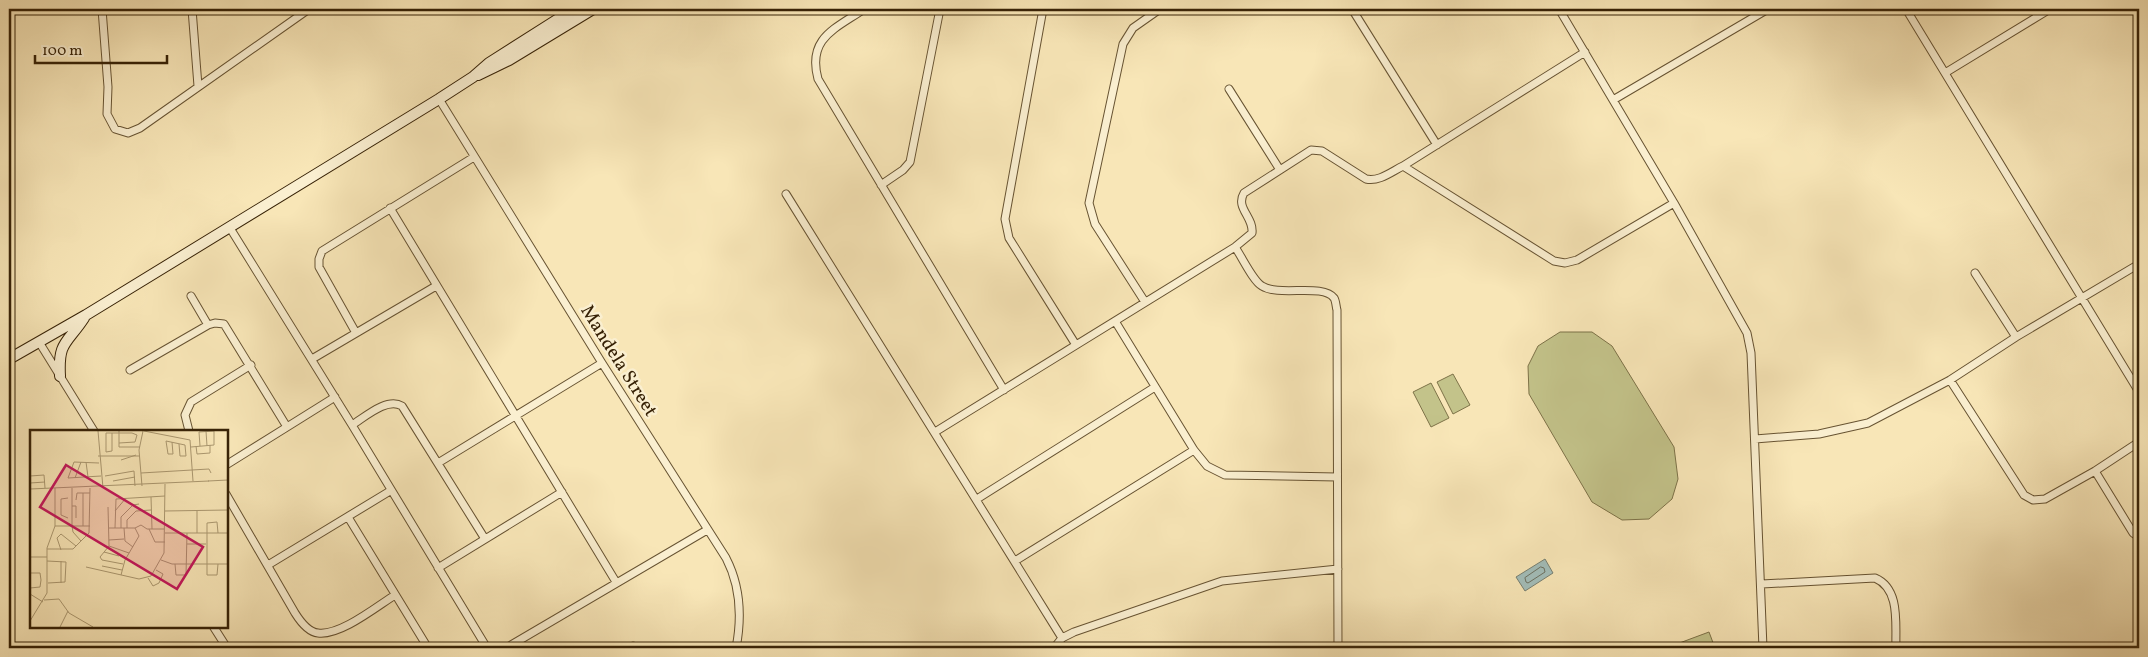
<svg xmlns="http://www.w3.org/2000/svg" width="2148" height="657" font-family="Vollkorn,serif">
	<rect width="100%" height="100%" fill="#f8e6b7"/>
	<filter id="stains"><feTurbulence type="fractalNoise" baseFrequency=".004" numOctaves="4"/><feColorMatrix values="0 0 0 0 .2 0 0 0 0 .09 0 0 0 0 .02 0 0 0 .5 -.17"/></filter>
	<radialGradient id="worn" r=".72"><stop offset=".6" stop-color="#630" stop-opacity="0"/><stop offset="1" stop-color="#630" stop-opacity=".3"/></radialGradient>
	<path fill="#c3c38a" stroke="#7d7248" d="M1560,332h32l20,14 62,101 4,32 -6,20 -23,20 -27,1 -30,-18 -63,-108 -1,-28 10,-20z
		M1453,374l17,31 -17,9 -16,-32z
		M1431,383l18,35 -18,9 -18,-35z
		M1709,632l6,16h-49z"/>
	<path fill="#a2bdb9" stroke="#777f71" d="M1545,559l8,14 -28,18 -9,-14z"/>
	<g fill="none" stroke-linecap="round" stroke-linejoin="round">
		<path stroke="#6c7060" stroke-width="1" d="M1541,567l3,1 1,4 -17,11 -2,-1 -1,-4z"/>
		<g stroke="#675332" stroke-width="9">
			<path id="minor" d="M102,9l6,78 -1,27 8,15 13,4 12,-5 169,-119
				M192,9l6,77
				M864,9c-29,20 -57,29 -46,70l186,311
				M1043,9l-38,210 4,19 67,107
				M1352,9l85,136
				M1559,9l115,194 73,130 4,20 12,295
				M1906,9l233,383
				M1945,73l105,-64
				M1229,89l51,81
				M439,99l163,264 124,195c15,29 16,59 10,90
				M1613,100l155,-91
				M1403,166l151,95 11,2 12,-3 97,-57
				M881,185l22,-15 7,-8 30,-153
				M786,194l276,444
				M390,208l226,374
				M230,228l122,197 135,223
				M1235,247c7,10 18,34 27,39 17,11 61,-3 72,12 2,3 2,9 3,12l1,338
				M1975,273l41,64
				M191,296l17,29
				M1145,302l-50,-78 -6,-21 34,-159 10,-16 27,-19
				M1115,321l79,129 13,16 18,9 112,2
				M356,333l-37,-66v-8l3,-8 152,-94
				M39,342l55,89
				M312,359l124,-73
				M130,370l78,-45 7,-2 9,1 63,103 -61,38
				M1950,380l74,115 9,5 12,-1 50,-28 44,-29
				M352,425c13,-8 35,-28 50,-19l83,133
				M287,427l48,-30
				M189,431l-4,-16 6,-13 60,-37
				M935,432l300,-185 17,-14c2,-16 -17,-25 -8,-40l67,-43 11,1 44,28c13,3 25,-7 37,-13l182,-114
				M1755,439l64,-5 49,-11 82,-43 66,-43 123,-73
				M438,463l164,-100
				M2095,471l38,62 6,4
				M226,494l69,119c5,8 13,19 23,20 22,3 58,-26 77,-38
				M977,499l178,-112
				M348,517l80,131
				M1015,561l179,-111
				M268,565l122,-74
				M438,568l124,-76
				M1762,584l113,-6c26,11 20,47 21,70
				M213,626l14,22
				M633,646l6,2
				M506,648l201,-118
				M1054,648l8,-10 12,-6 148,-51 116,-12"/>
		</g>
		<g stroke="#372206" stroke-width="12">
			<path id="secondary" d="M478,75l31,-15 84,-51
				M9,359l77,-44 353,-216 34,-22 16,-14 85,-54
				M60,376c-2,-35 7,-32 24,-58"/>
		</g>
		<use href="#minor" stroke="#faefd0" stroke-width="7"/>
		<use href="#secondary" stroke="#faefd0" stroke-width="10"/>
	</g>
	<g text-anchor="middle" stroke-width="5" stroke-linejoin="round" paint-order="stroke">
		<g font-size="19" fill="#372206" stroke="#faefd0">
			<text transform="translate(620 360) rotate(58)" y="7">Mandela Street</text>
		</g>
	</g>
	<g transform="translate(30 430)">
		<rect width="198" height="198" fill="#f8e6b7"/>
		<path fill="none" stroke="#ab9870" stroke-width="1" d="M68,1l5,57M89,1v16h21M114,1l46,9 3,41M176,1l1,15M82,3v18l-6,1v-19h26l5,2 -2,7 -16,1M136,11l19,4 1,11h-6l-1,-12M136,11l2,13h5l-1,-12M166,16l1,8 13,-1v-8M161,17l23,-2v-14l-15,1 1,14M68,26h41M91,30l15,-5M56,32l2,15M69,33l-25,-1 -6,16 33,-2M111,43l68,-4 2,4M0,46l14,-1 1,13M75,46l29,-5 1,15M45,48l6,-16M83,51l22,-4M178,51l20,-1M0,53l15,-1M112,56l-3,-36 4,-19M42,58v38M0,59l179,-8M53,63v33M121,67l1,32M38,68l-7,1v16l7,3M46,70l1,-7h13M42,76h4v12M78,77l1,39M85,81l11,-13M135,81l63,-1M167,81v22M111,95l6,4h17M25,96h35M42,96l1,6 8,9M79,98h26l6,-3M85,98l1,-29 49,-3M91,98v-11l12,-12 6,-1M94,98l1,13 8,6M97,98v-8l9,-9 15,-1M119,99l6,13h10M135,103h63M188,103l-1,-11 -10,1v52h10l1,-11M79,110l15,-1M157,114h19M17,119h26l16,-16 1,-45M31,120l-4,-12 4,-4 15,12M74,122l15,4M0,127h17M131,130l11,4h56M17,131l19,1 -1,20 -17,1M31,131v22M93,134l-21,-4 -2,-3 9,-11 20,7M145,134l1,11h10l1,-42M72,136l20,4M56,137l53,12 12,-3 13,-23 1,-69M0,143h10l1,7 -1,7 -10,1M91,145l4,-15 14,-24 -4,-8M118,148l5,8 6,-3 4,-9 -7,-4M0,164l13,8M14,170l15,-1 10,14 24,14M0,191l17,-28v-45l8,-22v-38M30,197l8,-16"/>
		<path fill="#c2185b" fill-opacity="0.15" stroke="#c2185b" stroke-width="2.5" d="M36,35l137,82 -26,42 -137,-82z"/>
		<rect width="198" height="198" fill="none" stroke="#372206" stroke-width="2.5"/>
	</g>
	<rect width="2148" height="657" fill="none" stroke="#f8e6b7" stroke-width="30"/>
	<rect x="10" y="10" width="2128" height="637" fill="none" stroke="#372206" stroke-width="2.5"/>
	<rect x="15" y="15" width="2118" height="627" fill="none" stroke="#372206"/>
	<path d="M35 55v8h132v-8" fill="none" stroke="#372206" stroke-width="2.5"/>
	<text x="42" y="55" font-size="15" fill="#372206" stroke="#faefd0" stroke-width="4" paint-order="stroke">100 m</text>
	<rect width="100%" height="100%" filter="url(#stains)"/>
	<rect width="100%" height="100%" fill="url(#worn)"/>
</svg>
